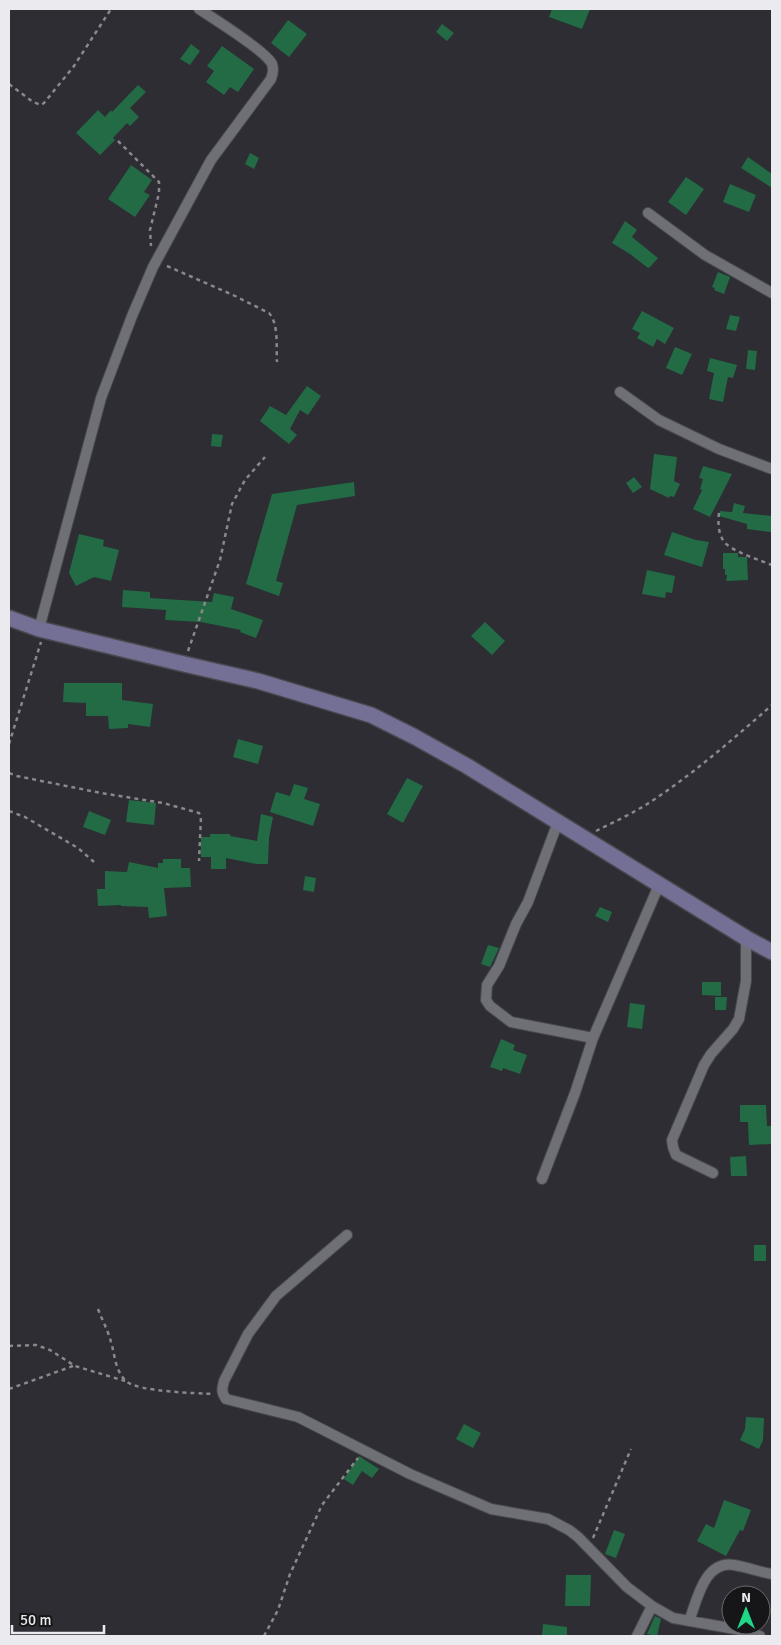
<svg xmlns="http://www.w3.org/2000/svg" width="781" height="1645" font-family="Signika,sans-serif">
	<rect width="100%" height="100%" fill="#2d2d33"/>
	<path fill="#226b45" d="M552,9h38l-8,20 -33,-12z
		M288,20l19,14 -18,23 -18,-14z
		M442,24l12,9 -7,8 -11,-9z
		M191,44l9,7 -10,14 -10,-6z
		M222,46l32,23 -16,23 -8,-5 -6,8 -18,-13 8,-11 -7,-5z
		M138,85l8,7 -16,16 9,9 -9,9 -3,-3 -14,15 2,2 -15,15 -24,-22 22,-23 7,7 6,-7 1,2z
		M250,153l9,5 -5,11 -9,-5z
		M748,157l24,17v14l-31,-20z
		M131,165l21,15 -8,12 6,3 -15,22 -27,-18z
		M686,177l18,12 -18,26 -18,-13z
		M730,184l26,11 -7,17 -26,-10z
		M625,221l12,9 -5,7 26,21 -8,9 -2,1 -18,-14 -18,-11z
		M718,272l12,5 -6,17 -10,-4 1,-2 -3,-1z
		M642,311l32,17 -9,16 -8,-5 -4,8 -16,-9 3,-5 -8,-4z
		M730,315l10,2 -4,14 -10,-2z
		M675,347l17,7 -10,21 -16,-7z
		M748,350l9,1 -2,19 -9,-1z
		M710,358l27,7 -4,13 -5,-1 -5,25 -14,-3 5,-26 -7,-2z
		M307,386l14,10 -13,19 -8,-5 -10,19 7,6 -8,9 -29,-23 10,-15 16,9z
		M212,434l11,1 -2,12 -10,-1z
		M654,454l23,3 -3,24 6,3 -6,13 -4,-1 -1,2 -19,-9z
		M703,466l29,8 -22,43 -17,-8 9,-19 -2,-1 3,-10 -4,-1z
		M634,477l8,10 -9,6 -7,-10z
		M354,482l1,14 -58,9 -21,76 7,2 -4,13 -33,-12 26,-90z
		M734,503l11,3 -2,7 29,3 -1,16 -24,-3v-5l-28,-8 1,-5 12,1z
		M672,532l24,8 13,2 -7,25 -38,-12z
		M79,534l25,6 -1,6 16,4 -8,31 -17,-4 -18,9 -7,-13z
		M723,553h15v4h9l1,23 -22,1 1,-6h-2v-6h-2z
		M647,570l28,6 -3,17 -6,-1 -1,6 -23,-4z
		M123,590l27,2v6l62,4 2,-9 20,4 -3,12 32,11 -7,18 -16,-6 1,-2 -40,-8 -36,-2 1,-10 -44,-3z
		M485,622l20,19 -13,14 -21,-19z
		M64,683h58v17l31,4 -3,23 -22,-3v4l-19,1 -1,-13h-22v-13l-23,-1z
		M238,739l25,7 -5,18 -25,-7z
		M407,778l16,8 -20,37 -16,-9z
		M294,784l14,4 -4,11 16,5 -7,22 -43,-14 6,-20 14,4z
		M129,800l27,3 -2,22 -28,-3z
		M89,811l22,9 -6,15 -22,-8z
		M261,814l12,3 -4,21 -1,26h-12l-30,-6v11h-15v-12h-10v-20h9v-3h20v2l27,5z
		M163,859h18v9h9l1,19 -27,1 3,28 -18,2 -1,-11 -27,-1v-1l-23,1 -1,-17h8v-18l22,1 2,-10 29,6v-5h5z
		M305,876l11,2 -2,14 -11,-2z
		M600,907l12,5 -4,10 -13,-6z
		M488,945l11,3 -9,19 -9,-3z
		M702,982h19v14l-19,-1z
		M715,997h12l-1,13h-11z
		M630,1003l15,2 -3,24 -15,-2z
		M501,1039l14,6 -2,5 14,5 -7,19 -17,-6 -1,3 -12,-4z
		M740,1105h26l1,21h5v18l-23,1 -1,-23h-8z
		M746,1156l1,20h-16l-1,-19z
		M754,1245h12v16h-12z
		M746,1417l18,1 -1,22 -4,9 -19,-9 5,-11z
		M464,1424l17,9 -8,15 -17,-9z
		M359,1456l20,13 -7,9 -10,-7 -9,14 -9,-6z
		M724,1500l27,10 -8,21 -3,-1 -14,26 -29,-15 9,-17 8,4z
		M614,1530l11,4 -9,24 -11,-4z
		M566,1575h25l-1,31h-25z
		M655,1616l6,3 -4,17 -10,-2z
		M543,1624l24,3v9l-25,-1z"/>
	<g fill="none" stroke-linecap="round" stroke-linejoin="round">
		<g stroke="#48484e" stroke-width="12">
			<path id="street" d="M648,213l57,42 67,38
				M620,392l39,28 60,29 53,20
				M39,629l62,-231 31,-82 21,-49 58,-107 60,-81c2,-5 3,-9 1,-15 -5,-12 -59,-46 -73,-55
				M558,822l-30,80 -12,22 -17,42 -12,19 -1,15 4,6 21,16 82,16
				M713,1173l-37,-18 -3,-8 -1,-7 32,-75 7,-11 22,-25 6,-10 7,-38v-43
				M542,1179l33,-86 18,-55 66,-153
				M347,1235l-71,61 -28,38 -24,47c-2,8 -3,11 2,18l72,18 112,57 81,35 57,10 21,11 9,7 49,50 25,19 21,12 62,11 25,7
				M689,1621c8,-20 15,-61 45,-56 13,2 25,7 38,9
				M637,1636l15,-30"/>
		</g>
		<g stroke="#48484e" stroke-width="18">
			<path id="secondary" d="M9,618l30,11 145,35 74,17 113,34 44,22 52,29 279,172 26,14"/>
		</g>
		<path stroke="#88888d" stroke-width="2.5" stroke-dasharray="4 4" stroke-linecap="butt" d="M9,84l24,18 8,3 3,-2 30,-37 37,-57
			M118,141l41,41v11l-9,37 1,16
			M167,266l66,29 36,18c10,11 7,34 8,49
			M719,513c-1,9 -1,19 4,27 6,11 37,20 49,25
			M188,651l32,-91 12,-56 13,-24 20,-23
			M9,744l32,-102
			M9,773l8,3 84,17 62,10 36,10 2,4 -2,44
			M9,811l16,6 53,31 16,14
			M596,831c16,-8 33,-16 48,-25 46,-29 88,-66 128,-101
			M98,1309c4,11 10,21 13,33 4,13 4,29 15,39 12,11 70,12 88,13
			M9,1346l27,-1 14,5 25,16 50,15
			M9,1389l64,-23
			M593,1538l38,-89
			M264,1636l14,-26 12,-36 32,-69 36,-47"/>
		<use href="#street" stroke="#6f6f76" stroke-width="10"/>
		<use href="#secondary" stroke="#747095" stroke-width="15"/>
	</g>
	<rect width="781" height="1645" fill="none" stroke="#ebebef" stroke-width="20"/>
	<g transform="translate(746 1610)"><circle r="24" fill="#161618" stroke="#6b6b6e"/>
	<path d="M0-4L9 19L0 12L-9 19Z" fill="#1ed888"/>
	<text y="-8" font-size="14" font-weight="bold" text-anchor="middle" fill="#ebebef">N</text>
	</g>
	<path d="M12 1625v8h92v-8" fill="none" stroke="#ebebef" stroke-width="2.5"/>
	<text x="20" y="1625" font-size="15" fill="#ebebef" stroke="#161618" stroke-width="4" paint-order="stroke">50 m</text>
</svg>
